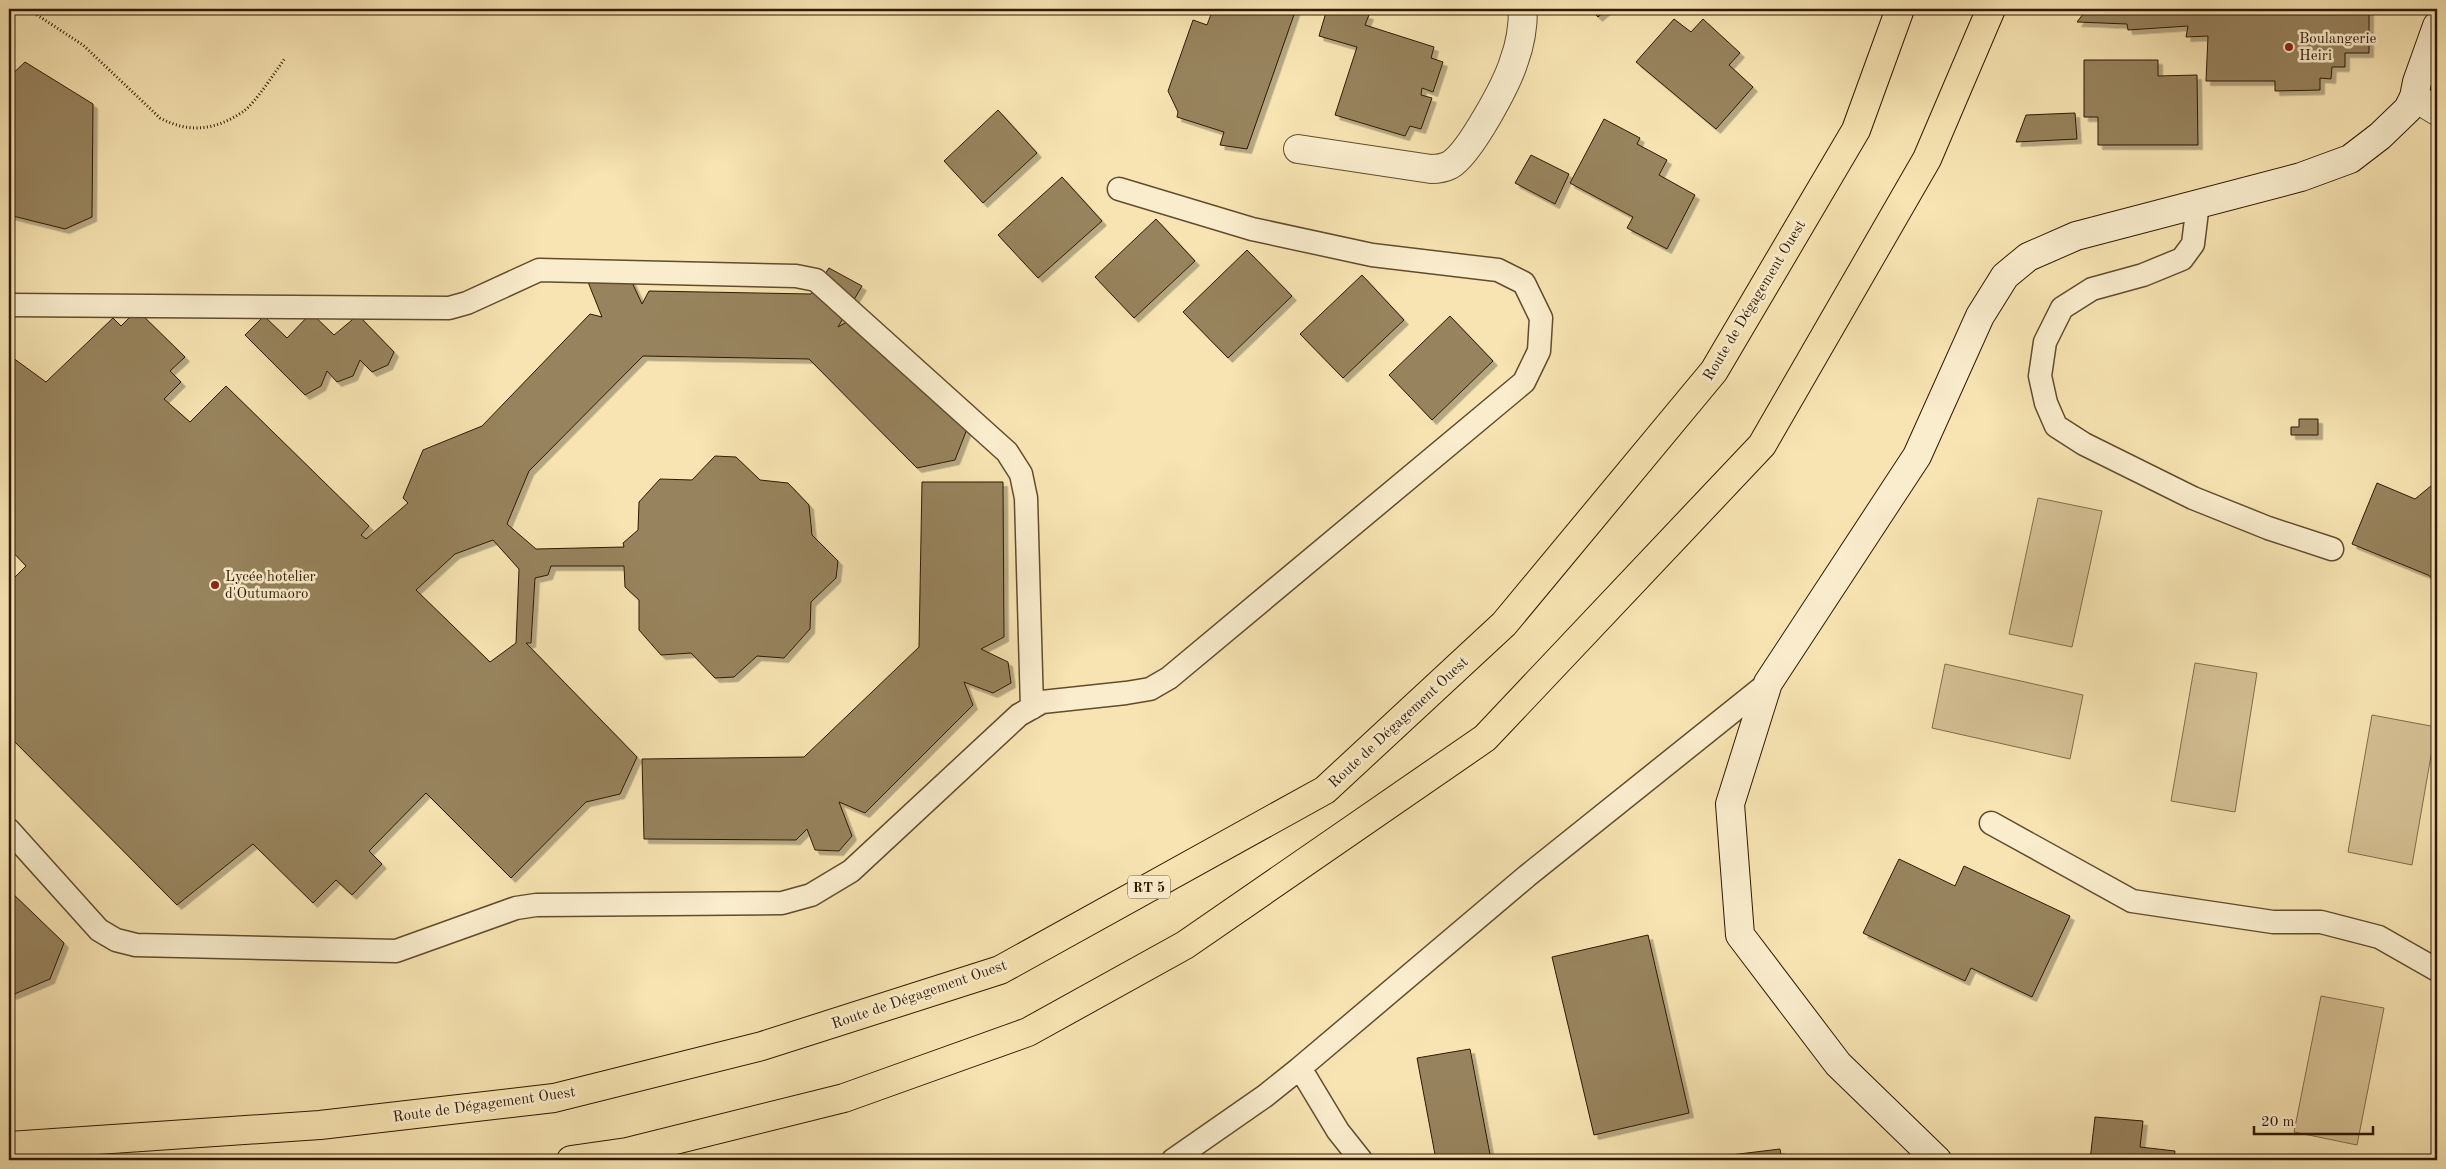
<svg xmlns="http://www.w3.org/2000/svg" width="2446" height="1169" font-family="'Old Standard TT',serif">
	<defs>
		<filter id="shadow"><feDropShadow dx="4.5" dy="4.5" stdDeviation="0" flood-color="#0004"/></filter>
	</defs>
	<rect width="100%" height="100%" fill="#f7e4b2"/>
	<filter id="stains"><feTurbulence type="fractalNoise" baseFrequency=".004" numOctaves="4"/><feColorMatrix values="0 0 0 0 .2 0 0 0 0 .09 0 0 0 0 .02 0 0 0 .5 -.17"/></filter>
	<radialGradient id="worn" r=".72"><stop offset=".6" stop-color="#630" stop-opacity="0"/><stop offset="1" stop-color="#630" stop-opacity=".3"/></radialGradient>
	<path fill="#d5c194" stroke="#826d4a" d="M2038,498l64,13 -30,136 -63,-13z
		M2195,663l62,10 -22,139 -64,-11z
		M1945,664l138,31 -13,64 -138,-31z
		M2372,715l64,12 -24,138 -64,-13z
		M2321,996l63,12 -27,137 -63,-13z"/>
	<path fill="#97835d" stroke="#2f1901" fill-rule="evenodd" filter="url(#shadow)" d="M1213,9h83l-49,140 -27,-4 4,-13 -47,-15 1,-5 -10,-21 25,-71 14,5z
		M1327,9h19l23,6 -4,10 69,22 -3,11 12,4 -10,30 -11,-4 -1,7 11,3 -11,31 -11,-3 -5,10 -70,-21 22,-68 -38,-11z
		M1590,9h17l-9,8z
		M2087,9h319h-37v44h-24v14h-13l-1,12 -11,-1v12l-45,1v-10h-69l2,-45 -22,1 2,-11 -60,4 -1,-6 -50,-2z
		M1674,19l17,13 12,-13 37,34 -11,12 24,22 -37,42 -80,-67z
		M2084,60h74v16l39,-1 1,70h-100v-28h-14z
		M25,62l68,42 -1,113 -27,12 -56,-14v-138z
		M998,110l39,43 -54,50 -39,-42z
		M2075,113l2,26 -61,3 10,-27z
		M1604,119l36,19 -3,6 30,16 -8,15 36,20 -28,54 -40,-21 6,-11 -63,-34z
		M1531,155l38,19 -14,30 -40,-21z
		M1062,177l40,44 -64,57 -40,-43z
		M1156,219l39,42 -61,57 -39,-41z
		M1247,250l45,46 -64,62 -45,-46z
		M622,261l20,43 7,-13 162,3 18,-26 33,18 -24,41 18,-10 111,112 -12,31 -38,8 -108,-109 -166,-3 -114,115 -22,53 29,25 88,-2 -1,-4 15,-13 1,-28 21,-23 32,1 23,-24 21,1 24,23 28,3 21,22 3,30 26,26 -2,17 -25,24 -1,27 -26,29 -27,-2 -23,21 -19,1 -24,-25 -30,2 -22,-25v-30l-14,-13 -1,-21h-73l-3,9 -13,3 -4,65h-5l111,114 -17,37 -34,8 -75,76 -85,-85 -57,58 13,13 -30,31 -16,-15 -23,23 -60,-59 -76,61 -168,-169v-153l17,-17 -17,-18v-193l37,27 67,-64 8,8 16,-16 48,47 -15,14 11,11 -17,17 26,23 36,-36 143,140 -8,9 5,4 42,-36 -5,-5 20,-48 59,-24 108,-112 12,3 -16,-40zM493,540l26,29 -3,74 -26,19 -74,-72 39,-36z
		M1362,275l42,45 -61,58 -43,-44z
		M311,313l23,22 24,-20 36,37 -6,13 -16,7 -12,-12 -7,16 -16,6 -10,-11 -6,15 -16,9 -60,-60 19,-19 23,22z
		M1450,316l43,45 -61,59 -43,-45z
		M2299,419h19v16h-27v-8h8z
		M2437,481v101l-9,-7 -76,-31 25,-61 38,16z
		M922,482h81l1,155 -23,12 27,13 3,21 -18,10 -29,-11 9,23 -108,108 -26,-11 13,34 -13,15 -24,-1 -8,-21 -11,11 -152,-1 -2,-80 162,-2 115,-110z
		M1899,859l56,27 9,-20 106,50 -38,81 -61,-29 -6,13 -102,-48z
		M9,890l55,53 -14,36 -38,16 -3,-3z
		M1648,935l41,178 -95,22 -42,-178z
		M1470,1049l21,111h-55l-19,-102z
		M2095,1117l48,4 -3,26 35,4 -1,9h-84z
		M1780,1149l2,11h-93z"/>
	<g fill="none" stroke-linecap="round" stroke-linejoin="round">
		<g stroke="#614c2d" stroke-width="25">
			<path id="lane" d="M2198,203l-5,41 -11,15 -39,16 -51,14 -30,19 -17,34 -5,34 6,27 10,23 28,18 109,54 75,30 64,21
				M9,305l440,3 18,-5 72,-33 257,6 20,4 191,172 14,22 5,24 6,210
				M1991,823l141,78 141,21h48l58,15 58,33
				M9,830l90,100 17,10 20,5 260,6 120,-43 20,-3 246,-2 29,-8 40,-24 168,-156 23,-13 84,-9 24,-4 19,-11 355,-296 15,-31 2,-33 -17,-35 -26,-13 -126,-15 -120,-26 -133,-40
				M1300,1068l38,63 23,29
				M1173,1160l92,-64 35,-28 227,-192 241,-193"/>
		</g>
		<g stroke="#614c2d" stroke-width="30">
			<path id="street" d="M2414,97l23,14
				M1298,149l133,20c7,0 13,-1 19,-4 20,-12 57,-81 64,-104 6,-16 9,-35 9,-52"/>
		</g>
		<g stroke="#2f1901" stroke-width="30">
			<path id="secondary" d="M1937,1160l-99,-96 -98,-129 -10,-131 38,-121 149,-227 63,-140 25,-40 23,-19 48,-21 225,-59 49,-18 30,-23 28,-27 6,-12 3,-15 20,-56"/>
		</g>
		<g stroke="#2f1901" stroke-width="30">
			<path id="highway" d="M9,1146l311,-21 234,-27 208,-52 238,-76 325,-180 179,-166 210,-253 142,-241 44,-121
				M571,1160l56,-8 217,-54 184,-66 157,-87 300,-207 277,-293 165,-286 64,-150"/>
		</g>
		<path stroke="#2f1901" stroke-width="3" stroke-dasharray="1 2.5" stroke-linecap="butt" d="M28,9l55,36 77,73c30,16 56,12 84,-7 11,-8 32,-40 41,-53"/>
		<use href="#lane" stroke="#faedcd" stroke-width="22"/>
		<use href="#street" stroke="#faedcd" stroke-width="28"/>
		<use href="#secondary" stroke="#faedcd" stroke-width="28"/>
		<use href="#highway" stroke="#f7e4b2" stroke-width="28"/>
	</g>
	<g fill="#8f2418" stroke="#faedcd" stroke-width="2">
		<circle cx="2289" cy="47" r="5"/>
		<circle cx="215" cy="585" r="5"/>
	</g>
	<g text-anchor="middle" stroke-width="5" stroke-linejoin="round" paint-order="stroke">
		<rect fill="#faedcd" stroke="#6c593e" stroke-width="1" x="1128" y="875.5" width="42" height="23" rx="4"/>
		<g font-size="14" font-weight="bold" fill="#2f1901">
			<text x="1149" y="892">RT 5</text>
		</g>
		<g font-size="15" fill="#2f1901" stroke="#faedcd" text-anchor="start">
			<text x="2299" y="43">Boulangerie<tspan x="2299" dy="17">Heiri</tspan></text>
			<text x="225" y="581">Lycée hotelier<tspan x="225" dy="17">d'Outumaoro</tspan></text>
		</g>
		<g font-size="15" fill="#2f1901" stroke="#faedcd">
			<text transform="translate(1754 300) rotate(-59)" y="5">Route de Dégagement Ouest</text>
			<text transform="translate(1398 722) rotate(-43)" y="5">Route de Dégagement Ouest</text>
			<text transform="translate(919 994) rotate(-19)" y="5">Route de Dégagement Ouest</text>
			<text transform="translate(484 1104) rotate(-8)" y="5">Route de Dégagement Ouest</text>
		</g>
	</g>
	<rect width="2446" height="1169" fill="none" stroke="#f7e4b2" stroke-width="30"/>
	<rect x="10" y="10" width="2426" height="1149" fill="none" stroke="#2f1901" stroke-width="2.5"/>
	<rect x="15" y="15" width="2416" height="1139" fill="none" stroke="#2f1901"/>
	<path d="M2254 1126v8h119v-8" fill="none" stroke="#2f1901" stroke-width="2.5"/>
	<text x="2261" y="1126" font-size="15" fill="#2f1901" stroke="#faedcd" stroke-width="4" paint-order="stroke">20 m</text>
	<rect width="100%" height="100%" filter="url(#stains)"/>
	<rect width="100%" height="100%" fill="url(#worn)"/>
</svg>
